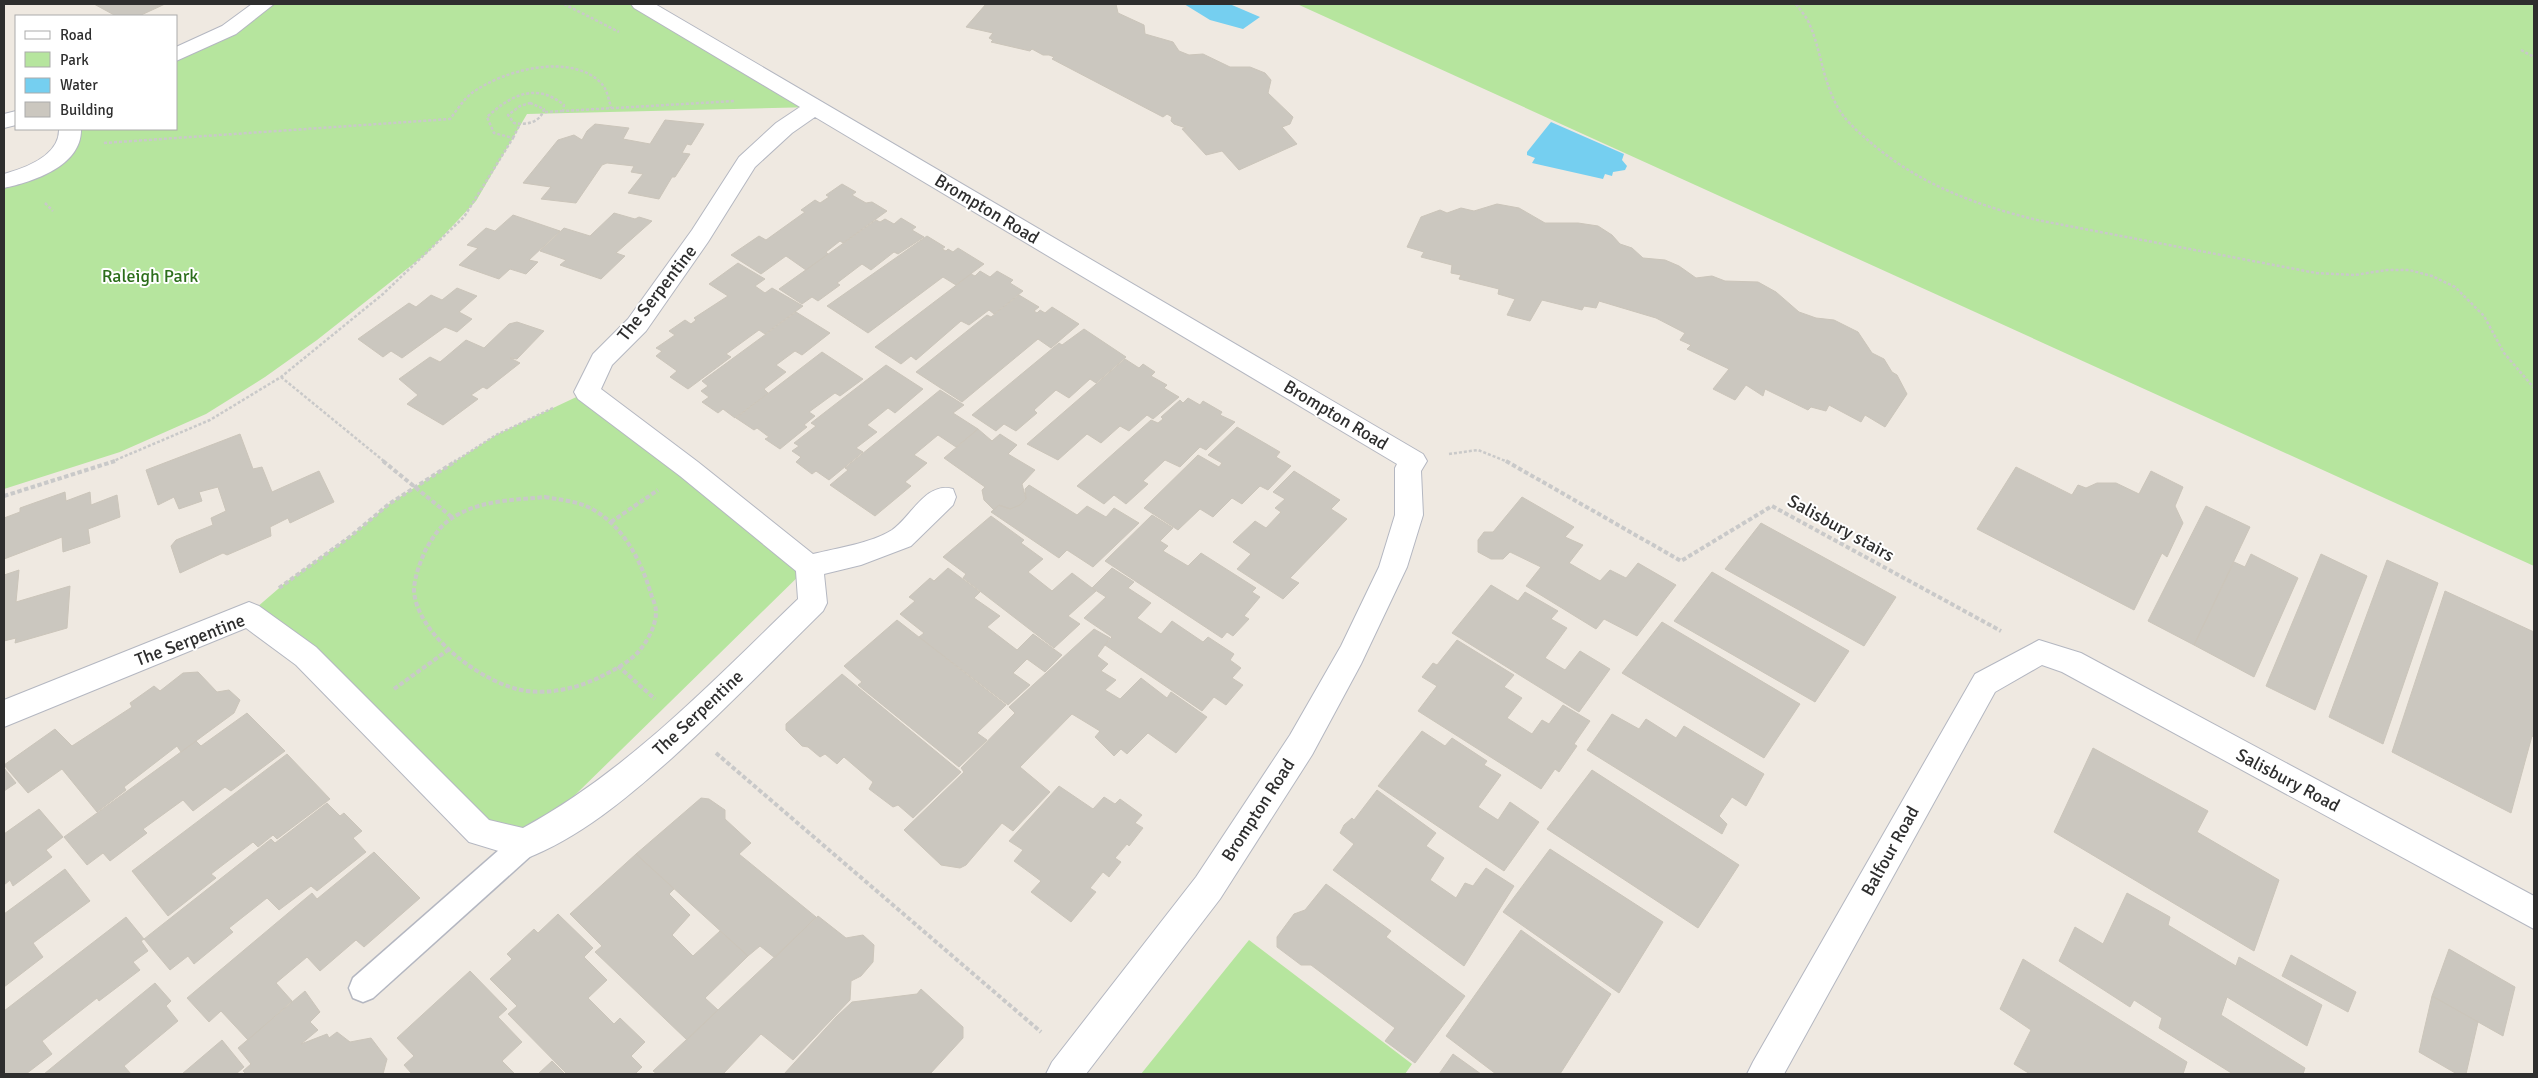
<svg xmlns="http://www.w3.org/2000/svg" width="2538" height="1078" font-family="Signika,sans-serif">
	<rect width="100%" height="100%" fill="#efe9e1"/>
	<path fill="#b6e59e" d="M264,4h377l174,103 -288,7 -51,87 -50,53 -109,86 -52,37 -59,37 -86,38 -116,37v-308l31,-10 37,-39 -2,-3h106v-74l53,-25z
		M1297,4h1237v562z
		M587,392l222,174 -284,278 -45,-12 -231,-218 36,-31 66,-47 38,-32 107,-69z
		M1249,940l163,124 -7,10h-264z"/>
	<path fill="#75cff0" d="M1184,4l48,1 28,12 -17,12 -33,-9z
		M1551,122l73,32 -2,6 5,6 -2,4 -12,2 -1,4 -7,-2 -2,5 -71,-16 3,-5 -8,-3v-3z"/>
	<path fill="#cbc7bf" stroke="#cbc5ba" d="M94,4h71l-26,12h-23z
		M986,4h130l2,9 26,12 1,9 28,8 6,9 10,4 14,-1 27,13h20l15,6 6,7 -3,13 25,24 -3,7 -8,3 15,17 -58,26 -17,-19 -16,4 -24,-26 4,-1 -12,-4 -3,-3 1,-4 -5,-3 -4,3 -111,-58 2,-2 -5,-2h-6l-11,-6 -2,2 -39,-9 2,-2 -4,-2 4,-5 -27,-6z
		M665,120l39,4 -13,21 -4,-1 -5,9 8,1 -15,23h-3l-13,22 -31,-6 15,-19 -12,-2 3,-6 -27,-3 -5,2 -26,38 -35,-4 10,-12 -28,-4 35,-43 16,-5 8,5 5,-9 8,-7 34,4 -6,11 27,5z
		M842,184l14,8 -4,3 14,8 6,-1 15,9 -44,32 -3,-2 -14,11 2,2 -22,16 -20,-14 -25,18 -30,-19 28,-19 7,4 39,-28 -4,-2 14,-10 5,3 9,-6 -3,-2z
		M1497,204l22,4 26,15h33l20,3 14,9 8,9 12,4 11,10 22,2 14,6 17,12 16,-2 13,5 33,1 18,10 23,20 17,6 18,2 24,12 14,21 12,6 8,13 5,3 10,19 -22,33 -20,-12 -4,7 -32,-17 -3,6 -15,-4 -3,3 -43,-21 -2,7 -17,-11 -11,15 -22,-11 16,-20 -42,-20 4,-4 -11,-5 5,-7 -29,-15 -57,-17 -3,7 -12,-2 -2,4 -40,-10 -12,21 -23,-6 8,-16 -17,-5 1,-5 -40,-10 2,-4 -10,-2 1,-8 -31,-8 3,-5 -17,-5 14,-30 19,-7 7,3 14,-5 13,3z
		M614,213l21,6 4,-2 13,4 -36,32 9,3 -24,23 -41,-14 6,-5 -26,-9 24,-23 26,8z
		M513,215l47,16 -31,29 9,2 -12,12 -16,-5 -11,10 -40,-14 19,-17 -11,-3 19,-17 9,3z
		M901,218l15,9 -4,3 12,7 -26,17 -4,-2 -23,18 -9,-6 -25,19 3,2 -22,16 -6,-4 -10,7 -23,-15 97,-69 4,2 5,-3 9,5z
		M927,236l18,11 -3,2 4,2 2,-2 5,3 5,-4 26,16 -28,21 -13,-8 -75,56 -41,-27z
		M738,263l27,16 -10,7 10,7 7,-5 31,18 -38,28 -6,-4 -33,24 5,3 -43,32 -18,-12 7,-6 -21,-15 6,-5 -6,-3 19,-13 -6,-4 16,-11 6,4 5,-4 -2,-2 34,-22 -19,-12z
		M980,271l10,6 7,-6 16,9 -3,3 13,8 -29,23 -5,-4 -20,15 -8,-4 -45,39 -5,-4 -10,8 -26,-17 96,-73 4,2z
		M457,288l20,8 -18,16 13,7 -15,13 -12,-5 -43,31 -11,-7 -8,6 -25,-18 51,-36 7,4 15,-12 11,5z
		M1019,295l20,12 -5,4 3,2 3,-3 5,3 7,-6 27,17 -28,24 -13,-9 -76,63 -46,-30 71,-57 4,2z
		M796,312l34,21 -28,22 -7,-4 -19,14 10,7 -22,17 4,4 -33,25 -12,-9 -5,4 -16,-11 7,-5 -8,-6 7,-5 -6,-5z
		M517,322l27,9 -27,28 -7,-1 10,5 -33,26 -4,-2 -12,8 7,4 -35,26 -36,-21 11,-9 -19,-16 31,-22 10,5 26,-22 18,8 25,-24z
		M1084,329l42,28 -30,26 -6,-4 -21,19 -13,-8 -22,20 3,3 -21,18 -12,-7 -8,7 -24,-16 87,-72 3,2z
		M822,352l41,27 -23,17 -5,-3 -26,19 6,4 -11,9 3,2 -27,22 -15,-10 4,-2 -12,-9 -3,2 -18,-12z
		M1125,359l14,9 4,-4 12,8 -4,4 16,9 -3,3 15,9 -26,22 -6,-4 -18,16 -9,-5 -19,17 -14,-9 -29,26 -31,-16z
		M886,365l37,24 -28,24 -7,-5 -21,17 10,7 -21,16 7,4 -34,28 -13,-9 -4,3 -16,-12 5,-5 -9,-6 7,-5 -5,-3 22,-17 -5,-3z
		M940,390l24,15 -11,8 25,16 -22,18 -18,-12 -24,20 13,8 -22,19 6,4 -36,30 -45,-31 18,-15 -3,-2z
		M1188,398l12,7 3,-4 19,11 -2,3 15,7 -29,28 -6,-3 -20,20 -15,-7 -22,21 5,3 -22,20 -12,-9 -10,9 -27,-18 74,-66 7,3 5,-4 -2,-2 19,-17 3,3z
		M1237,427l43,25 -4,5 15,9 -23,24 -8,-4 -18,18 -10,-6 -19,19 -13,-8 -22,21 -34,-22 54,-53 21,12 3,-4 -14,-8z
		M978,429l14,12 8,-7 17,11 -9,9 27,16 -13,14 4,15 -6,6 -10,4 -11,-4 -5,5 -10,-10 -2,-10 3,-3 -41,-29z
		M240,434l13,35 9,-2 10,25 47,-21 15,31 -44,21 -2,-5 -18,9 1,9 -44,19 -4,-2 -43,20 -9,-27 5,-6 37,-15 -2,-7 15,-7 -8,-24 -19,5 3,9 -23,8 -5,-12 -16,8 -12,-35z
		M2016,467l56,28 6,-10 8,3 11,-5h19l23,11 12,-23 32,16 -8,19 8,17 -16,34 -5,-4 -28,57 -157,-81z
		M1294,471l46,29 -9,9 16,10 -57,59 9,5 -16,16 -46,-30 14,-15 -18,-12 22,-21 11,7 15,-16 -6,-4 10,-9 -12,-7z
		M1029,485l48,30 10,-9 19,11 8,-9 25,15 -46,44 -26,-17 -8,8 -68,-46 8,-7 11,4 10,-4 6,-6 -1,-10z
		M65,492l1,9 24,-9 1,13 26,-10 3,22 -32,12 2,14 -27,9 -1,-15 -58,22v-41l16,-6v-4z
		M1522,497l52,30 -9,10 18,8 -14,18 31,18 10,-11 16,8 12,-15 38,22 -39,51 -33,-17 -8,10 -70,-43 15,-19 -31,-15 -7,7h-12l-13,-7v-12l6,-8h9z
		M2206,506l44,21 -56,118 -46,-24z
		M1152,515l21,13 -13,13 8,5 -5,5 25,15 13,-13 55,35 -4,4 8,5 -16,19 5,3 -16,17 -6,-4 -5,6 -117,-77z
		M991,516l33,24 -3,3 22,16 -15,13 24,19 20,-18 24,18 -28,25 12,8 -26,24 -91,-70 3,-4 -23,-17z
		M1761,523l135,74 -32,49 -139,-77z
		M2251,554l47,24 -44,99 -60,-32 40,-83 11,5z
		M2321,554l46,22 -52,134 -49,-24z
		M2387,560l51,23 -55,161 -54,-27z
		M948,568l32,24 -6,6 26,18 -13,11 30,23 16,-16 29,21 -17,17 -18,-13 -14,14 17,12 -22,20 -89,-68 5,-4 -24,-19 15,-13 -6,-4 21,-19 4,3z
		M1112,568l22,14 -6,6 23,15 -14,15 24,16 11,-13 31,21 5,-5 26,17 -4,6 11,8 -9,10 11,7 -17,20 -12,-8 -12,14 -97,-66 7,-8 -28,-19 22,-21 -14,-9z
		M19,570l-3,32 54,-16 -3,42 -52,15 1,-5 -12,3v-66z
		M1712,572l137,79 -34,51 -141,-81z
		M1491,585l27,16 7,-9 33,19 -7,8 16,9 -22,30 20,12 15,-19 30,18 -31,43 -127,-79z
		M2445,591l89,41v105l-2,-1 -21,77 -119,-61z
		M897,620l109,85 -29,28 10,7 -28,27 -101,-82 4,-3 -18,-16z
		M1662,622l138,82 -36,54 -142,-85z
		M1094,629l16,9 -13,18 11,8 -7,7 15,9 -11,10 15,9 21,-21 26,20 4,-6 36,25 -31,36 -28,-20 -21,21 -6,-5 -7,7 -19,-19 5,-6 -28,-17 -52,53 30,25 -37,39 -11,-8 -36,42 -6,3 -19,-3 -37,-35 60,-58 -3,-4 54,-55 -6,-6z
		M1457,640l57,35 -10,12 18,11 -15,20 25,16 10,-14 7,4 14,-19 27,16 -16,23 3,2 -18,26 -4,-3 -14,20 -123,-78 19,-25 -15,-9 11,-14 4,2z
		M198,672l19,20 12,-2 11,10 -6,13 -53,39 -4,-6 -53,41 2,3 -29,22 -35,-43 -34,24 -24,-28 51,-36 17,17 60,-39 -2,-4 24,-17 6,5 23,-18z
		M842,674l119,98 -48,46 -15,-13 -5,2 -24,-18 4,-7 -29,-25 -7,7 -12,-10 -5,3 -12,-10 -6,-1 -16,-16v-6z
		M247,713l38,38 -54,40 -6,-4 -32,24 -10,-11 -40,29 4,4 -37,28 -7,-8 -16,12 -23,-28 132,-96 5,5z
		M1612,714l27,15 7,-10 30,19 8,-12 80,48 -18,32 -14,-9 -13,19 8,8 -5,10 -135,-84z
		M1422,731l23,15 7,-8 35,23 -3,4 17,10 -23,32 20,13 12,-18 29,20 -35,49 -126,-85z
		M2093,748l115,63 -11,21 82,48 -25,71 -200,-119z
		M287,754l43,45 -53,40 -4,-4 -15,12 -5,-5 -42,32 5,4 -48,38 -36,-45z
		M4,768l12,15 -12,8z
		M1592,770l147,95 -41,63 -151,-99z
		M1059,786l34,23 11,-12 11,7 5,-5 22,16 -7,8 8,5 -14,18 -2,-2 -12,14 6,4 -12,15 -6,-5 -13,16 6,4 -25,30 -40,-30 10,-11 -27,-20 9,-11 -14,-9z
		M1377,790l59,43 -10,13 18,12 -14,22 26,18 9,-15 8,3 13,-18 28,18 -50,80 -131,-96 21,-26 -14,-11 4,-8 8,-7 2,2z
		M701,798l8,1 16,11v9l26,24 -12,11 77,63 -41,41 -15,-12 -12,10 -112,-102z
		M327,803l13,13 4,-3 18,18 -9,7 13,14 -49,39 -6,-5 -32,24 -12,-12 -38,30 4,4 -39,32 -6,-8 -18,14 -26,-31 127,-100 4,4z
		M39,809l24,28 -17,13 6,7 -39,29 -3,-6 -6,5v-51z
		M1550,849l113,73 -44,71 -116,-81z
		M374,852l46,46 -56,49 -8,-7 -36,31 -13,-14 -31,26 16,18 -44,39 -27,-29 -12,11 -22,-24 125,-105 5,6z
		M636,854l38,35 -5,5 21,21 -18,20 21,21 27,-25 28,25 -43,42 13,12 -31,30 -92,-88 7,-6 -32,-32z
		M65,869l25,32 -57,42 10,14 -39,30v-73z
		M1326,884l65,47 -5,6 79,59 -50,67 -30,-22 10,-13 -84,-63h-10l-24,-18v-10l17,-23 11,-4z
		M2127,893l43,24 -2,8 68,41 3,-9 83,48 -15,41 -80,-49 -6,18 84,53 -2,6h-70l-74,-46 3,-10 -28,-18 -4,7 -71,-46 16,-34 28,17z
		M558,914l35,34 -9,9 23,23 -19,18 26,26 6,-6 25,24 -14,14 11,11 -7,7h-68l-59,-60 9,-8 -27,-27 22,-20 -5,-5 27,-25 4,4z
		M818,916l28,22 17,-3 11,10 -1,17 -12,14 -10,5 -1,19 -57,60 -32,-26 -38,40h-66l-4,-3z
		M126,917l18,22 -3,2 7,10 -15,11 7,8 -41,31 -2,-3 -55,43 10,13 -26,20h-22v-63z
		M1521,930l90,64 -51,80h-64l-50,-38z
		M2449,949l66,38 -12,49 -71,-40z
		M2291,955l65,37 -8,20 -66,-36z
		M2023,959l164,103 -4,12h-153l-16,-10 17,-34 -31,-21z
		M470,971l37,38 -9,8 24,25 -20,19 13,13h-103l-8,-9 10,-9 -17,-18z
		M155,983l16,18 -5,5 12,15 -54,45 7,8h-87z
		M921,989l42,38v11l-33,36h-146l52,-57 16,-15 65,-8z
		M305,991l15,21 -10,10 8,8 -17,14 26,-10 2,4 8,-6 13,10 21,-4 16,21 -4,15h-137l-3,-3 8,-7 -13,-16z
		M2432,996l46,26 -12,52h-9l-38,-22z
		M222,1040l22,27 -8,7h-54z
		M1453,1054l28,20h-42z
		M552,1061l13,13h-27z"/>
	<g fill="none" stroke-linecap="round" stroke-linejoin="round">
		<g stroke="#b4b7c1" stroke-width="3">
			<path id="lane" d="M525,832l9,3 4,9 -4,9 -161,145 -10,4 -10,-4 -4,-10 4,-10 163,-143z"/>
		</g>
		<g stroke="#b4b7c1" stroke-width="2">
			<path id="street" d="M252,4h22l-38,30 -60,27v-14l46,-21z
				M631,4h24l768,450 4,7 -6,10 2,44 -16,52 -46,97 -49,91 -92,144 -134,175h-40l6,-12 144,-185 94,-142 51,-89 38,-79 16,-52v-47l2,-4 -582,-347 -23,16 -37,34 -47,75 -62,89 -34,34 -11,24 97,73 115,92c24,-6 59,-11 79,-24 19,-13 34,-49 61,-41l3,8 -3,8 -42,41 -50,19 -37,9 3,29 -4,8c-50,49 -99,100 -151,147 -44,39 -91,79 -147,101l-56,-17 -173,-177 -50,-37 -242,99v-27l245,-98 10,4 57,41 173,173 34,8c106,-58 189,-146 275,-229l-2,-28 -116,-95 -102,-77 -4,-7 19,-38 35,-35 64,-89 47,-73 37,-34 24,-16 -166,-99z
				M16,111v14l-12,3v-14z
				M59,129h22c1,37 -48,53 -77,59v-14c22,-6 56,-19 55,-45z"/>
		</g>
		<g stroke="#b4b7c1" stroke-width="2">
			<path id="secondary" d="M2039,640l42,13 453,243v33l-472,-257 -20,-7 -47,27 -211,382h-37l6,-12 222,-388z"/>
		</g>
		<path stroke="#c9c9c9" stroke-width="2.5" stroke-dasharray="3 2" stroke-linecap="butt" d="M564,4l55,28
			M1796,4c4,6 10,12 13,19 11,24 13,53 26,79 7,16 22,29 35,40 49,42 105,63 167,78l279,53 39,2 32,-5h22l23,6 23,11 29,29 20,37 30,35
			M2521,50l13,7
			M530,103l14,6c-4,14 -17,16 -30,14l-6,-8 12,-9z
			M545,112l18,-1
			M513,138l7,-14
			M104,143l346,-24c7,-9 13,-19 22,-26 31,-23 99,-41 129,-10 6,6 8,17 10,25
			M45,203l8,8
			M281,377l104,85
			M1449,454l29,-4 30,12
			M111,462l99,-42 71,-43 102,-83 81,-77 49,-79 -19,-5 -7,-16c24,-22 49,-35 77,-12l-1,6 172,-10
			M454,462l42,-27 57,-27"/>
		<path stroke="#c9c9c9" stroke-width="4" stroke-dasharray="4.5 2.5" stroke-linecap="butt" d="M383,461l70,57
			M1506,461l175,100 91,-55 229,125
			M4,496l111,-35
			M545,497c16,3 33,4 47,12 33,18 50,54 60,88 2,5 4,10 4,15 0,13 -8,28 -16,38 -10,12 -26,20 -40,27 -22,11 -49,17 -73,14 -41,-5 -110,-55 -113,-100 0,-13 6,-28 11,-40 7,-13 16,-27 29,-34 26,-17 61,-17 91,-20z
			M611,522l47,-32
			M279,588l72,-52 38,-32 67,-43
			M618,666l37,33
			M394,689l54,-39
			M716,753l325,279"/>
		<use href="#lane" fill="#fff" fill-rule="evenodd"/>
		<use href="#street" fill="#fff" fill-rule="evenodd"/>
		<use href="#secondary" fill="#fff" fill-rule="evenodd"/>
	</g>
	<g text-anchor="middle" stroke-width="4" stroke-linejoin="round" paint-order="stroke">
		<g font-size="18" fill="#2e2e2e" stroke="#fff">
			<text transform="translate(987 209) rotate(31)" y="6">Brompton Road</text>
			<text transform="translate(657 293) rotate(-52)" y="6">The Serpentine</text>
			<text transform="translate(1336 415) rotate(31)" y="6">Brompton Road</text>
			<text transform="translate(1841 528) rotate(29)" y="6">Salisbury stairs</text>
			<text transform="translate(190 640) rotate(-21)" y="6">The Serpentine</text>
			<text transform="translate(698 713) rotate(-43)" y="6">The Serpentine</text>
			<text transform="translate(2288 780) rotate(28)" y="6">Salisbury Road</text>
			<text transform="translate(1258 810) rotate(-57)" y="6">Brompton Road</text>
			<text transform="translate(1890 851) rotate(-61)" y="6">Balfour Road</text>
		</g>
		<g font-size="18" fill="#2c6e1b" stroke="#fff">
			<text x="150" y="282">Raleigh Park</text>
		</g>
	</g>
	<rect width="2538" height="1078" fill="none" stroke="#2e2e2e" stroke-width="10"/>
	<rect x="15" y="15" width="162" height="115" fill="#ffffff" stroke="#ababab"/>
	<rect x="25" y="31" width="25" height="8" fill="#ffffff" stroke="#ababab"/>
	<text x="60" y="40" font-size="15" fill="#2e2e2e">Road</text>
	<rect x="25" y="52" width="25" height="15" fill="#b6e59e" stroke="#ababab"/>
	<text x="60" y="65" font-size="15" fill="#2e2e2e">Park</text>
	<rect x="25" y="78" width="25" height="15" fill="#75cff0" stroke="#ababab"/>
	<text x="60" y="90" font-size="15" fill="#2e2e2e">Water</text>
	<rect x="25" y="102" width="25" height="15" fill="#cbc7bf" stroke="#ababab"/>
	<text x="60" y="115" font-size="15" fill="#2e2e2e">Building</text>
</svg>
